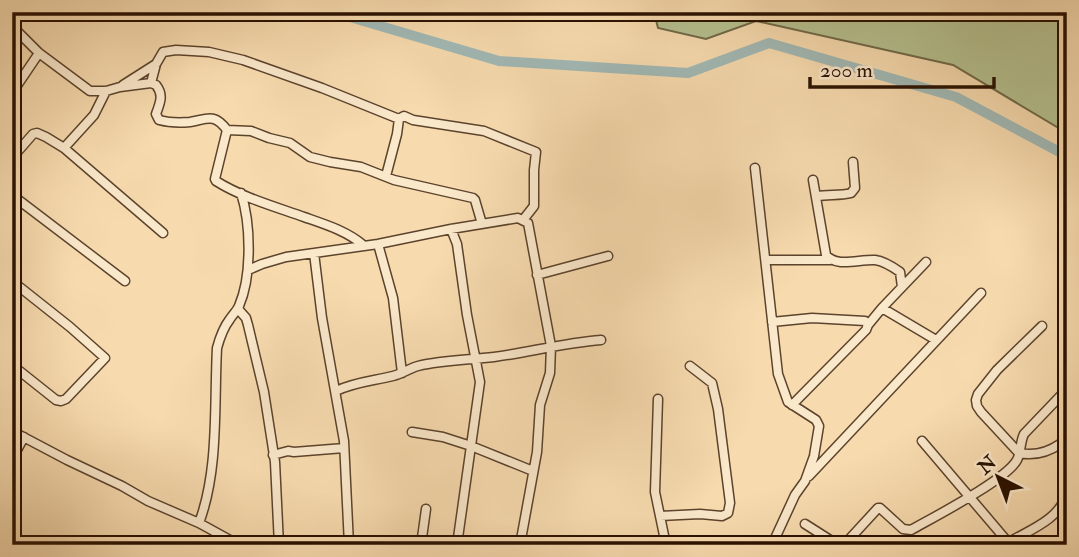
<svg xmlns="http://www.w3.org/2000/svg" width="1079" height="557" font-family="'IM FELL Double Pica',serif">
	<rect width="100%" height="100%" fill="#f7dbaf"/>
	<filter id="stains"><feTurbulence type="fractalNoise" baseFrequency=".00286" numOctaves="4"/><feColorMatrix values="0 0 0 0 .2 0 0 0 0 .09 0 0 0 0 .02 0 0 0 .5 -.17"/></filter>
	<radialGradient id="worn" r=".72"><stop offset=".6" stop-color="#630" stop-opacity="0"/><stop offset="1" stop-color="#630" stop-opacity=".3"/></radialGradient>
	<path fill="#b6c190" stroke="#706848" stroke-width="2" d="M654,12h413v121l-114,-68 -197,-44 -50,18 -48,-11z"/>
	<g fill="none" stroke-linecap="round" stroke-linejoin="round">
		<path stroke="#a1b9b6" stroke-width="10" d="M333,12l166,49 189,12 81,-30 187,54 111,59"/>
		<g stroke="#5c432c" stroke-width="11">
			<path id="minor" d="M12,26l27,27 51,38h16l14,-4 31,-4 5,2c8,10 4,18 0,29l3,6c11,3 20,3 31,2 18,-3 24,-9 37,8l24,1 18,7 21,5 20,14 20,5 31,5 33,13 79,18 2,2 7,24
				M151,83l5,-19 7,-12 13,-2 33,2 34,8 79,28 77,31
				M123,85l33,-21
				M12,93l27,-40
				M227,130l-12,49 1,2c25,16 60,26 88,36 20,7 43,14 59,28
				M64,148l30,-33 12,-24
				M12,158l21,-24 4,-1 9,4 18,11 99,85
				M755,168l23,206 10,28 28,18 3,6 -5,30 -9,25 -10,14 -23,50
				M386,176l11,-42 2,-15 5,-3 9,4 71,11 52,21 -2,18v36l-11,14
				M813,180l13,75c11,13 33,4 49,5 8,1 18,7 25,12l2,15
				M12,195l113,86
				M817,196c12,-2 23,0 34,-3l4,-5 -2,-26
				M451,229l6,15 10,71 13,67 -23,163
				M378,244l15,54 9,75
				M314,253l8,65 22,123 5,104
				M766,260h64
				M248,270l14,-6 24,-7 92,-13 73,-15 67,-11 10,5 23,123 -1,27 -10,32 -3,47 -17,93
				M537,275l71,-19
				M12,281l58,46 35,31 -39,41 -5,2 -5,-1 -44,-35
				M882,308l44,-46
				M238,309l8,9 2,7 16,67 11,70 4,83
				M772,322l40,-4 53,3 3,4 -2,5 -74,75
				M868,325l14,-17 54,32
				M1042,326l-45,44 -19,24 -2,6 1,6 4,6 38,41c15,3 28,0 41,-9
				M336,391c19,-9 37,-10 57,-15 9,-2 17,-8 25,-10 25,-6 51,-6 76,-9 36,-5 70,-14 107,-17
				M658,399l-3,93 11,53
				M12,431l55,29 55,26 26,15 51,22 40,22
				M412,432l31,5 28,9 62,25
				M922,441l85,100h4c21,-12 48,-22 56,-47
				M273,455l15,-4 6,1 50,-4
				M12,459l12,-22
				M809,476l172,-183
				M660,516l40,-2 22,2 6,-3 2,-10 -12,-94 -6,-26 -22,-17
				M199,523c20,-53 15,-118 18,-175 3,-11 6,-20 13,-29 3,-5 7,-8 9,-13 13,-30 12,-82 2,-113
				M805,524l33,21
				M421,545l5,-36
				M844,545l34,-37h2l23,21 8,1c23,-13 95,-50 106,-70 4,-7 3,-18 7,-26l43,-45"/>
		</g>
		<use href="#minor" stroke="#fae8cb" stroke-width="8"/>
	</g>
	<rect width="1079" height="557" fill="none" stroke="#f7dbaf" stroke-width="42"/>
	<rect x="14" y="14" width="1051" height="529" fill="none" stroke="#291000" stroke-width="3.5"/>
	<rect x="21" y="21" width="1037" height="515" fill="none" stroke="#291000" stroke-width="2"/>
	<g transform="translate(998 477) rotate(318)" stroke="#fae8cb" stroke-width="5" paint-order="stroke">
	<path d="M0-5L12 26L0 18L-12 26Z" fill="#291000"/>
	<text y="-10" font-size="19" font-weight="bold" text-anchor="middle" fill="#291000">N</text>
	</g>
	<path d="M810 77v10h184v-10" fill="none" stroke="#291000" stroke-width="3.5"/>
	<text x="820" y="77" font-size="21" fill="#291000" stroke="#fae8cb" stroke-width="5" paint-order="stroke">200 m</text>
	<rect width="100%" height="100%" filter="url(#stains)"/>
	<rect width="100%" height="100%" fill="url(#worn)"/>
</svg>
